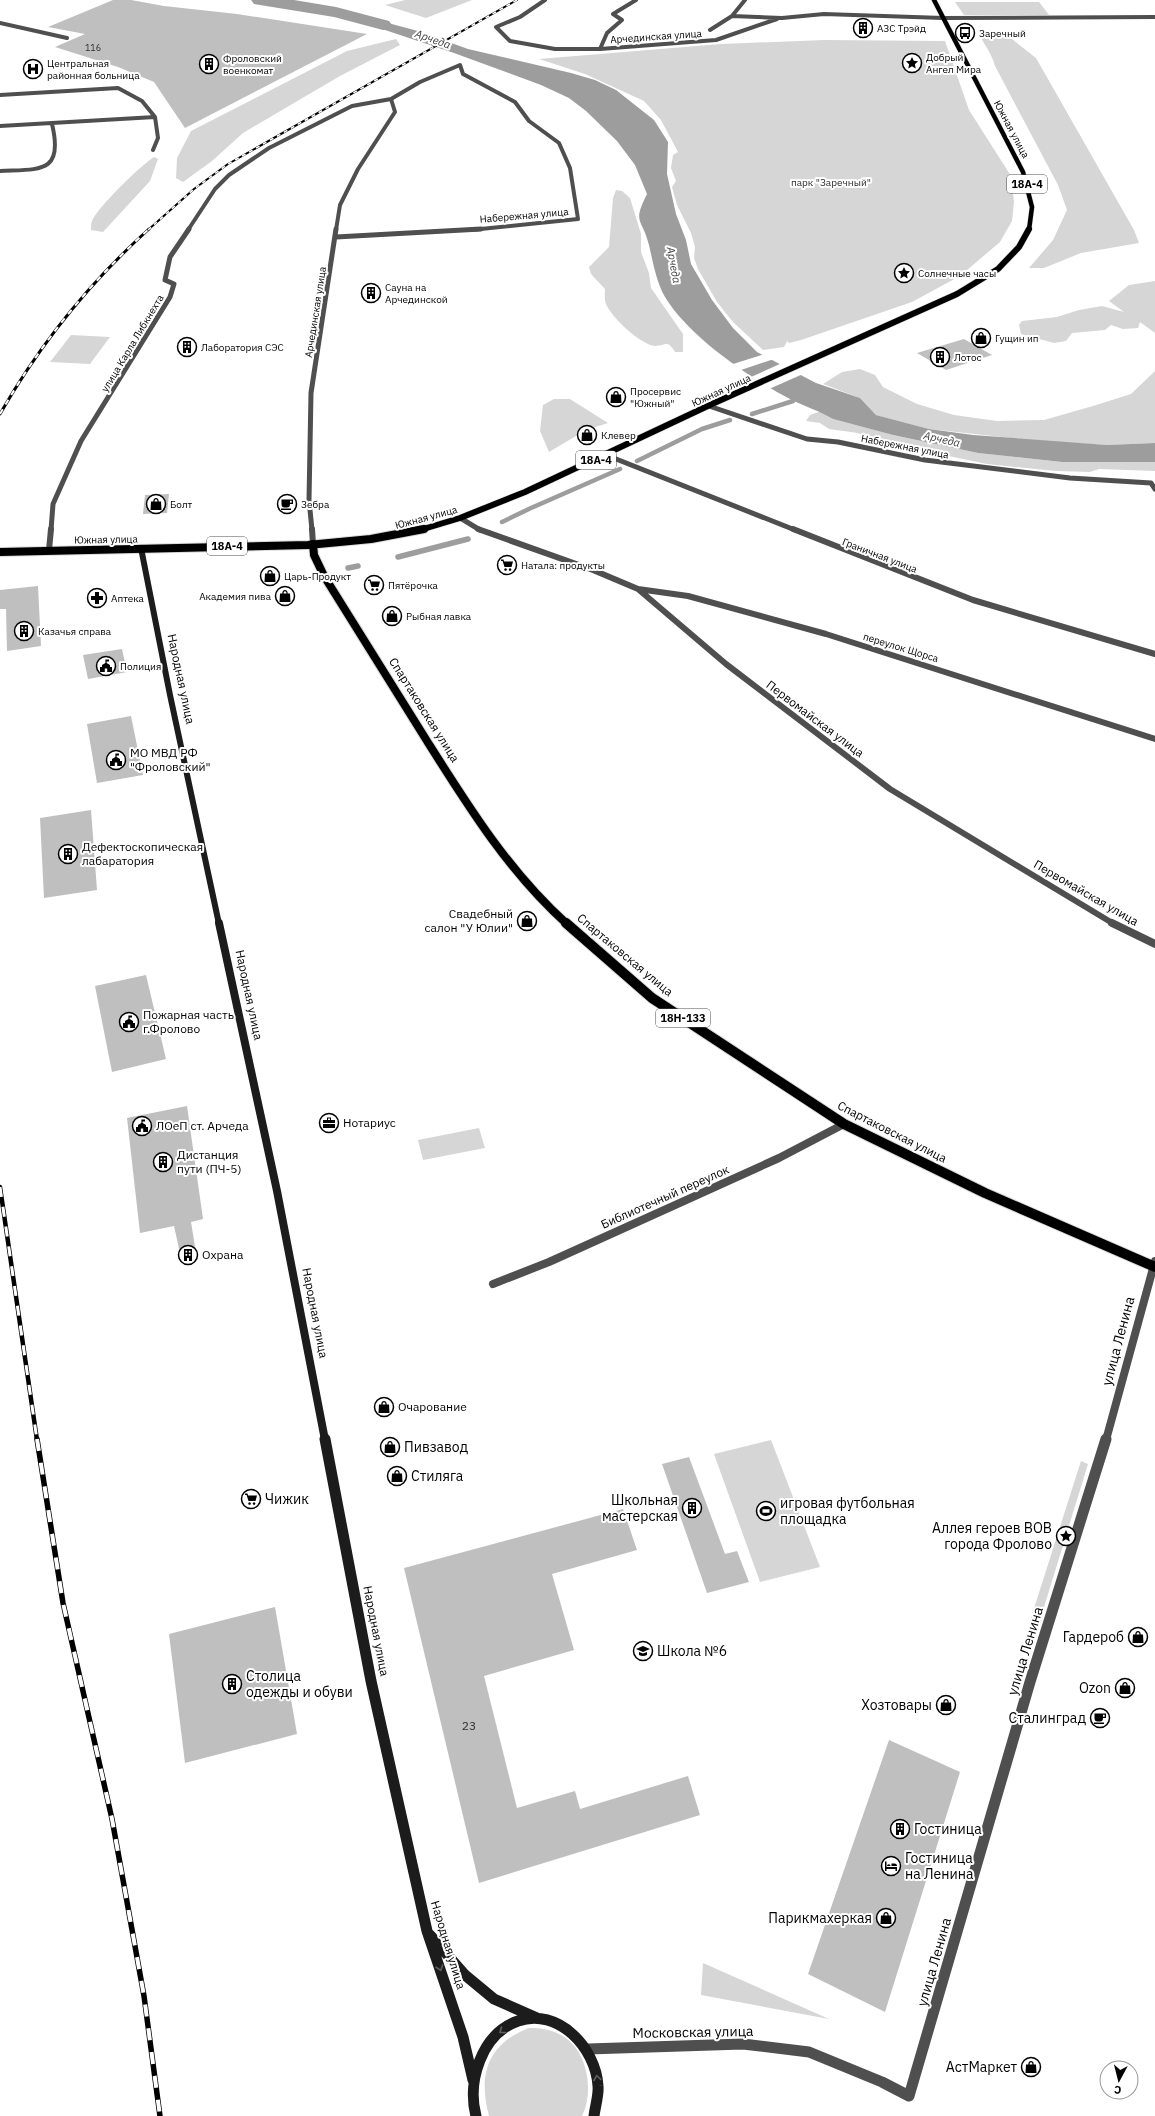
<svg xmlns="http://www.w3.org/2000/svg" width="1155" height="2116" font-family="'IBM Plex Sans',sans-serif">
	<rect width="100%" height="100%" fill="#fff"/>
	<path fill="#d6d6d6" d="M405,0h67l-46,18 -41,-13z
		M955,2h84l10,13h-85z
		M979,34l33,5 24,19 98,172 5,13 -58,10 -37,15h-15l24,-28 14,-30 -9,-25 -63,-119c-3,-12 -10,-20 -16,-32z
		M396,39l4,6 -60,31 -97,57 -31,28 -29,21 -7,-4 1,-20 14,-27 156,-80z
		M824,40l121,1 24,69 42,66 3,26 -2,19 -12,21 -40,34 -48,26 -111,38 -12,3 -2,-2 -3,6 -21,3 -30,-28 -16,-20 -19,-33 -4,-11 1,-11 -4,-14 -14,-28 -5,-18 4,-6 -5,-13 2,-13 5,-3 -17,-32 -17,-19 -59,-27 -46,-15 182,-15z
		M154,157l4,2 -8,22 -47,51 -12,-2c0,-3 0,-7 1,-9 5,-13 50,-57 62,-64z
		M616,190l6,1 8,7 11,36v18l8,21 2,15 32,46v18h-8c-8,-13 -9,-6 -20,-6 -14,-1 -44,-29 -49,-42 -2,-4 -1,-11 -1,-15l-14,-15 -2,-7 20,-20 4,-49z
		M1155,281v52l-15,-11 -2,6 -15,1 -12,-4 -6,5 -33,3 -6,8 -12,2 -33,-9 -2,-9 3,-4 35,-4 22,-7 23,-4 22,6 -15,-11 20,-16z
		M71,335l39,2 -20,27 -40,-2z
		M860,369l15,6 8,12 34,17 37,11 43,6 47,-1 49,-14 38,-12 24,-23v72l-48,2 -69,-4 -109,-12 -53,-14 -16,-17 -37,-14 19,-12z
		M554,399h16l38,24 -22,7 -37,22 -9,-21 3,-26z
		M821,411l12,8 60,16 85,18 84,9h93v9l-56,-2 -9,3 -34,-1 -69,-7 -106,-22 -23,-9 -29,-4 -9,-6 -14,-2 4,-6z
		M479,1128l6,20 -62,12 -5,-20z
		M771,1440l49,127 -60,15 -46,-128z
		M1081,1461l7,3 -51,166 -8,-6z
		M703,1963l126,56 -128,-24z
		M529,2028c11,0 20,1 30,6 28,13 36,56 23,82h-93c-11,-41 -2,-72 40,-88z"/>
	<path fill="#9d9d9d" d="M319,8l20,2 79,21 50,18 103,24 24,7 21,10 38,30 14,22 -1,32 9,40 10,26 5,24 21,36 21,28 24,24 59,31 44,15 16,17 53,14 44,6 134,10 48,-2v19h-93l-84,-9 -85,-18 -60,-16c-13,-8 -27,-12 -41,-19 -42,-22 -102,-62 -127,-103 -9,-16 -12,-35 -16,-52 -7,-28 -17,-21 -2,-51l-12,-29 -18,-24 -31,-30 -17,-13 -28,-13 -87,-32z"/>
	<path fill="#fff" d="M765,354l9,5 -33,11 -8,-6z
		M782,363l21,11 -34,15 -18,-12z"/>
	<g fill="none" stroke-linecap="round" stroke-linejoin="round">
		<path stroke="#9d9d9d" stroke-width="4.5" d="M752,414l41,-13
			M637,461l65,-32 28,-9
			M502,522l29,-14 89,-39"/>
		<path stroke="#9d9d9d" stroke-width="5.5" d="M398,557l70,-18
			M348,568l10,-2"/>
		<path fill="#9d9d9d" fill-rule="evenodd" d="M251,0h43l42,7 53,14 3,4 -3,4 -6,1 -49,-13 -74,-12 -6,-1z"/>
	</g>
	<path fill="#bfbfbf" d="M113,0h18l33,6 73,8 130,20 -182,94 -31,-46 -36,-15 -63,-20 30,-13 -37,-7z
		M964,339l28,16 -46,15 -29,-17z
		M169,494l-2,19 -24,1 2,-19z
		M38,586l3,60 -34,5 -1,-42h-6v-19z
		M122,649l5,23 -39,7 -5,-24z
		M131,716l12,59 -46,8 -10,-59z
		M91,810l6,80 -53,8 -4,-80z
		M146,975l20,84 -54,13 -17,-86z
		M187,1106l16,113 -12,3 6,37 -15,3 -8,-36 -34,7 -13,-115z
		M689,1457l36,97 12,-3 12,31 -42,11 -45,-129z
		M623,1509l14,41 -85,24 22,76 -90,26 33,132 58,-17 5,18 108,-33 12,39 -221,68 -75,-315z
		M275,1607l22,127 -112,29 -16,-129z
		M889,1740l71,32 -75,240 -77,-38z"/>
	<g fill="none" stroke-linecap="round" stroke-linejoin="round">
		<g stroke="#dbdbdb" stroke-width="5.5">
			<path id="primary-far3" d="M934,0l89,172 9,35 -3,23"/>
		</g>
		<g stroke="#dbdbdb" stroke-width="7">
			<path id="primary-far2" d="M420,530l40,-12 65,-26 187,-88 245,-110 41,-25 21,-22 10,-18"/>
		</g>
		<g stroke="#dbdbdb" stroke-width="10">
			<path id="primary-far1" d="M313,544l1,11 10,21c34,55 69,110 103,165 41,65 82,131 140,183
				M0,552l308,-7 63,-6 53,-10"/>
		</g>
		<g stroke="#dbdbdb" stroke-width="12">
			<path id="primary" d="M566,923l86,75 192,126 141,69 170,74"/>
		</g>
		<path stroke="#4f4f4f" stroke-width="4" d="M545,0l-25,17 -24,10 14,14 45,8h45l116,-9 61,-21
			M745,0l-13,16 50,2 42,-4 119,4 212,-1
			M0,23l67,15
			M710,30l22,-14
			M600,49l7,-16 15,-13 -9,-6 23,-14
			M0,95l118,-7 24,13 13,16 3,21 -5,12
			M0,126l155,-9
			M0,171c40,-2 64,3 52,-47
			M188,230l27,-41 14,-14 40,-27 83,-42 39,-7 29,-17 40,-17 3,9 52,28 14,19 30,22 11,25 8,51 -107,11
			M336,230l4,-25 18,-36 37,-57 -4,-13"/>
		<path stroke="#4f4f4f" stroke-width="5" d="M336,237l145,-8
			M709,406l98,33 31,3 87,18 145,18 81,5 4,6
			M606,455l189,75
			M462,519l18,11
			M51,530l2,-26 28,-63 89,-144 4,-13 -9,-4 5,-23 19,-28
			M312,530l-3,-30 2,-107 25,-164"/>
		<path stroke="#4f4f4f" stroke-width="6" d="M312,529l1,15
			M478,529l115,41 45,19 88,75 164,125 224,135
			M793,529l180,71 182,54
			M49,550l2,-21
			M638,589l50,7 138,38 329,105"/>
		<path stroke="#4f4f4f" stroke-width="8" d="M1112,923l43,21
			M493,1284l56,-22 230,-104 65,-34
			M1106,1440l49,-179"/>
		<path stroke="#4f4f4f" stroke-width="11" d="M588,2049l155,-5 66,8 73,30 27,14 121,-414 76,-243"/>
		<path stroke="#1c1c1c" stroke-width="6" d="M141,548l29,147 49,229"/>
		<path stroke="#1c1c1c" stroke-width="8" d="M219,923l58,268 48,249"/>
		<path stroke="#1c1c1c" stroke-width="11" d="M325,1439l46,242 56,250 36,106 10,43
			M430,1935l35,40 29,24 43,19
			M476,2116c-9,-34 5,-82 42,-95 40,-14 78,27 80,65 1,9 -3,21 -4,30"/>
		<use href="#primary-far3" stroke="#000" stroke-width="4.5"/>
		<use href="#primary-far2" stroke="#000" stroke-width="6"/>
		<use href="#primary-far1" stroke="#000" stroke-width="8"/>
		<use href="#primary" stroke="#000" stroke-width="10"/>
		<g stroke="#000" stroke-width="2">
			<path id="rail-far3" d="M148,230l46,-41 34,-25 289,-164"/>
		</g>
		<g stroke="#000" stroke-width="3">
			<path id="rail-far2" d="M0,414c40,-70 89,-131 149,-185"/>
		</g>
		<g stroke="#000" stroke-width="4.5">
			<path id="rail-far1" d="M0,1187l37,253"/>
		</g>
		<g stroke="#000" stroke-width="5.5">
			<path id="rail" d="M37,1439l26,164 49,216 32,177 16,120"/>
		</g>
		<use href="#rail-far3" stroke="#fff" stroke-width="1.5" stroke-dasharray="4" stroke-linecap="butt"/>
		<use href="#rail-far2" stroke="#fff" stroke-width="2" stroke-dasharray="5.5" stroke-linecap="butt"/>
		<use href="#rail-far1" stroke="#fff" stroke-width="3" stroke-dasharray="10" stroke-linecap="butt"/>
		<use href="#rail" stroke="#fff" stroke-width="4" stroke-dasharray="12" stroke-linecap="butt"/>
	</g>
	<defs><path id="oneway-chevron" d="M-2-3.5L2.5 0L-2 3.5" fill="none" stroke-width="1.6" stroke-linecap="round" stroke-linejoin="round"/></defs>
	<g stroke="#606060">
		<use href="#oneway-chevron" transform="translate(440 1968) rotate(71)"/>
		<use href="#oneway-chevron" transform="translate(502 2031) rotate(143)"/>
		<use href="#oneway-chevron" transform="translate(597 2078) rotate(-99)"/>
	</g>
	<defs>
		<g id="building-ring" transform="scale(1)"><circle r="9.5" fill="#fff" stroke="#000" stroke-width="1.5"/><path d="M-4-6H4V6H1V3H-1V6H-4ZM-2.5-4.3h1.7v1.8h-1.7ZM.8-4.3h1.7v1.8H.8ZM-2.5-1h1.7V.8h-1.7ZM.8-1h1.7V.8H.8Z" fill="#000"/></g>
		<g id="bus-ring" transform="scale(1)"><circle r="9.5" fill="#fff" stroke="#000" stroke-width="1.5"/><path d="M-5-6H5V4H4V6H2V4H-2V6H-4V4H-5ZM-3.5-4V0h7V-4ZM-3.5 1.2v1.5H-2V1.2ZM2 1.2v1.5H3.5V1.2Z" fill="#000"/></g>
		<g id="sight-ring" transform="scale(1)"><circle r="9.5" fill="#fff" stroke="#000" stroke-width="1.5"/><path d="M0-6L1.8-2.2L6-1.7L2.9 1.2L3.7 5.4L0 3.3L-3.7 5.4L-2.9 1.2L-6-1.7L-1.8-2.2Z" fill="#000"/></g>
		<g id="hospital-ring" transform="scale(1)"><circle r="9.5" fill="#fff" stroke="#000" stroke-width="1.5"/><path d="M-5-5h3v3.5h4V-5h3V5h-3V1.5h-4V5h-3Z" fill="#000"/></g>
		<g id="shop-ring" transform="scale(1)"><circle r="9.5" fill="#fff" stroke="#000" stroke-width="1.5"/><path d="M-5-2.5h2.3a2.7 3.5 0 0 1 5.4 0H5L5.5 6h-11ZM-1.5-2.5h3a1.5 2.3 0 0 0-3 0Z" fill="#000"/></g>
		<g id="cafe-ring" transform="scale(1)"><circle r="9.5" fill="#fff" stroke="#000" stroke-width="1.5"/><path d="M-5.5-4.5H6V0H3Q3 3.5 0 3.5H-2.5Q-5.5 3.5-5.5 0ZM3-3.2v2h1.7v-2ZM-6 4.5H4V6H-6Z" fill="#000"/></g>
		<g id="supermarket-ring" transform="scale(1)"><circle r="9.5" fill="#fff" stroke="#000" stroke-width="1.5"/><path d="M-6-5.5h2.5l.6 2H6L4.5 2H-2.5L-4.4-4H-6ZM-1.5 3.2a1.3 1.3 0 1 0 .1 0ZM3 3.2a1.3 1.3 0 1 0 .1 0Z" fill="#000"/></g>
		<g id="pharmacy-ring" transform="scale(1)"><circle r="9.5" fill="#fff" stroke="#000" stroke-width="1.5"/><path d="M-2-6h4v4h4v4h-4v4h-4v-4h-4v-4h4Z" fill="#000"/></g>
		<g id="civic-ring" transform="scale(1)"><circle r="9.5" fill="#fff" stroke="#000" stroke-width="1.5"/><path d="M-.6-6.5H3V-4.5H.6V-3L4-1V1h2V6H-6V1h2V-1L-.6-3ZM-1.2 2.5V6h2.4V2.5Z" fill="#000"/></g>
		<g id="office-ring" transform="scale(1)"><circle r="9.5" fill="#fff" stroke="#000" stroke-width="1.5"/><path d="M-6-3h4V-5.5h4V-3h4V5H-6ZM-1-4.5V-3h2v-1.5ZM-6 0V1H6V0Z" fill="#000"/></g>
		<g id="stadium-ring" transform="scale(1)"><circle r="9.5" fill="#fff" stroke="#000" stroke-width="1.5"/><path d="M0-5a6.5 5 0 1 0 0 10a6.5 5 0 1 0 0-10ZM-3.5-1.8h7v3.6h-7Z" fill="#000"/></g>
		<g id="school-ring" transform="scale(1)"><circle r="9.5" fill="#fff" stroke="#000" stroke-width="1.5"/><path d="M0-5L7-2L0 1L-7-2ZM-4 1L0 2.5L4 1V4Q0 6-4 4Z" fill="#000"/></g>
		<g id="hotel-ring" transform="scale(1)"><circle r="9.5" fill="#fff" stroke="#000" stroke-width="1.5"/><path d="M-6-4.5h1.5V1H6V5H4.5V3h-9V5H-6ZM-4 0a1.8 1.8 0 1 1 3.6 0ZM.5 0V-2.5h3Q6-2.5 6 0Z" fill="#000"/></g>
	</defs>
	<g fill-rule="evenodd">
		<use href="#building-ring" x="863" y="28"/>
		<use href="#bus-ring" x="965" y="33"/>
		<use href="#sight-ring" x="912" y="63"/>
		<use href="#building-ring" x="209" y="64"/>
		<use href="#hospital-ring" x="33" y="69"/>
		<use href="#sight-ring" x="904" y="273"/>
		<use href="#building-ring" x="371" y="293"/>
		<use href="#shop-ring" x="981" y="338"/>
		<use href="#building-ring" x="187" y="347"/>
		<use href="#building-ring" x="940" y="357"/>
		<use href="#shop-ring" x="616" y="397"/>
		<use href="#shop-ring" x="587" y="435"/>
		<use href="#shop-ring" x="156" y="504"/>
		<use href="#cafe-ring" x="287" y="504"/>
		<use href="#supermarket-ring" x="507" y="565"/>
		<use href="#shop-ring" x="270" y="576"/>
		<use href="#supermarket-ring" x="374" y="585"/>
		<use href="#shop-ring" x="285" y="596"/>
		<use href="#pharmacy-ring" x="97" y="598"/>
		<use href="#shop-ring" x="392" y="616"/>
		<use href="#building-ring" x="24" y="631"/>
		<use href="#civic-ring" x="106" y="666"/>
		<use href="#civic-ring" x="116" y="760"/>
		<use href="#building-ring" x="68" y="854"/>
		<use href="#shop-ring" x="527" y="921"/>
		<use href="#civic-ring" x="129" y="1022"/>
		<use href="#office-ring" x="329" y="1123"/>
		<use href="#civic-ring" x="142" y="1126"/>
		<use href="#building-ring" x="163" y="1162"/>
		<use href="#building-ring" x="188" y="1255"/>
		<use href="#shop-ring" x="384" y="1407"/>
		<use href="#shop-ring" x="390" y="1447"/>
		<use href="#shop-ring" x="397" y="1476"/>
		<use href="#supermarket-ring" x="251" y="1499"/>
		<use href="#building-ring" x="692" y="1508"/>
		<use href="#stadium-ring" x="766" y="1511"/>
		<use href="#sight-ring" x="1066" y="1536"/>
		<use href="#shop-ring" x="1138" y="1637"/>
		<use href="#school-ring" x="643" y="1651"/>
		<use href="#building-ring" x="232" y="1684"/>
		<use href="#shop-ring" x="1125" y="1688"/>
		<use href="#shop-ring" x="946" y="1705"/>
		<use href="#cafe-ring" x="1100" y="1718"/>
		<use href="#building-ring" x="900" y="1829"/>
		<use href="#hotel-ring" x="891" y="1866"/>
		<use href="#shop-ring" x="886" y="1918"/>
		<use href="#shop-ring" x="1031" y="2067"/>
	</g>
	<g text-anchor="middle" stroke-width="4" stroke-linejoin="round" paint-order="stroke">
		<g font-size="9" fill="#303030">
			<text x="93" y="51">116</text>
		</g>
		<g font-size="10" fill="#000" stroke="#fff" text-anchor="start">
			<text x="877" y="32">АЗС Трэйд</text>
			<text x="979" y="37">Заречный</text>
			<text x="926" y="61">Добрый<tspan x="926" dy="12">Ангел Мира</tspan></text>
			<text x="223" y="62">Фроловский<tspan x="223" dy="12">военкомат</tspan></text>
			<text x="47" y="67">Центральная<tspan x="47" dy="12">районная больница</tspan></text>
			<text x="918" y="277">Солнечные часы</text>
			<text x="385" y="291">Сауна на<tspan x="385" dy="12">Арчединской</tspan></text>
			<text x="995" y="342">Гущин ип</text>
			<text x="201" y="351">Лаборатория СЭС</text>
			<text x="954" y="361">Лотос</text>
			<text x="630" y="395">Просервис<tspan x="630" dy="12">"Южный"</tspan></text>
			<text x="601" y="439">Клевер</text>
			<text x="170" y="508">Болт</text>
			<text x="301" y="508">Зебра</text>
			<text x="521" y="569">Натала: продукты</text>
			<text x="284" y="580">Царь-Продукт</text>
			<text x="388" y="589">Пятёрочка</text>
			<text x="271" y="600" text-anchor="end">Академия пива</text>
			<text x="111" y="602">Аптека</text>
			<text x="406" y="620">Рыбная лавка</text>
			<text x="38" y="635">Казачья справа</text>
			<text x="120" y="670">Полиция</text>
		</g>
		<g font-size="10" fill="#000" stroke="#fff">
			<text transform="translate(656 36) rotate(-4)" y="4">Арчединская улица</text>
			<text transform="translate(1012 129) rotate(62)" y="4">Южная улица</text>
			<text transform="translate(524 215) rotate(-5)" y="4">Набережная улица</text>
			<text transform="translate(315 312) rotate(-81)" y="4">Арчединская улица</text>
			<text transform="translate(132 343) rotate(-59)" y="4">улица Карла Либкнехта</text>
			<text transform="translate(721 390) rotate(-25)" y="4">Южная улица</text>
			<text transform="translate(905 446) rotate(11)" y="4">Набережная улица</text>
			<text transform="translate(426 517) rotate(-15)" y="4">Южная улица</text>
			<text transform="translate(106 539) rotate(-1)" y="4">Южная улица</text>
			<text transform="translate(880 555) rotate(21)" y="4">Граничная улица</text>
			<text transform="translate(901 647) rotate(17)" y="4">переулок Щорса</text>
		</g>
		<g font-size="10" fill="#2d2d2d" stroke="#fff">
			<text x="831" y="186">парк "Заречный"</text>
		</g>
		<g font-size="11" font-style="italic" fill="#3e3e3e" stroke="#fff">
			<text transform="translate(433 39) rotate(19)" y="4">Арчеда</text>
			<text transform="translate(674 265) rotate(80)" y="4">Арчеда</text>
			<text transform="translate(942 439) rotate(13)" y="4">Арчеда</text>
		</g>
		<g fill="#fff" stroke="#4c4c4c" stroke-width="1">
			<rect x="1007" y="175" width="40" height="18" rx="3"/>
			<rect x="576" y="451" width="40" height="18" rx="3"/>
			<rect x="207" y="537" width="40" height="18" rx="3"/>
			<rect x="656" y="1009" width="54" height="18" rx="3"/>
		</g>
		<g font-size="11" font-weight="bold" fill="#000">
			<text x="1027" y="188">18А-4</text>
			<text x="596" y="464">18А-4</text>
			<text x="227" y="550">18А-4</text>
			<text x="683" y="1022">18Н-133</text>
		</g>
		<g font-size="12" fill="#000" stroke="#fff">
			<text transform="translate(181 679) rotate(78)" y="4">Народная улица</text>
			<text transform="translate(424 710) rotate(58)" y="4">Спартаковская улица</text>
			<text transform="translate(815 719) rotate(37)" y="4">Первомайская улица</text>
			<text transform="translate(1086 893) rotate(30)" y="4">Первомайская улица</text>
			<text transform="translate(625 955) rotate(40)" y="4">Спартаковская улица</text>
			<text transform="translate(249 995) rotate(78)" y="4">Народная улица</text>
			<text transform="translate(892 1132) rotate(27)" y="4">Спартаковская улица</text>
			<text transform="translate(665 1197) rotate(-24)" y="4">Библиотечный переулок</text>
			<text transform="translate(315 1313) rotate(79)" y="4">Народная улица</text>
			<text transform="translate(376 1631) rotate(79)" y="4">Народная улица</text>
			<text transform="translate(448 1945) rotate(73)" y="4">Народная улица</text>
		</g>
		<g font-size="12" fill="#000" stroke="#fff" text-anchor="start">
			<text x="130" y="757">МО МВД РФ<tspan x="130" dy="14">"Фроловский"</tspan></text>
			<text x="82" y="851">Дефектоскопическая<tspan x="82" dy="14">лабаратория</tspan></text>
			<text x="513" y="918" text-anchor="end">Свадебный<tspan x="513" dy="14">салон "У Юлии"</tspan></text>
			<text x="143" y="1019">Пожарная часть<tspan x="143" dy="14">г.Фролово</tspan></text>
			<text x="343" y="1127">Нотариус</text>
			<text x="156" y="1130">ЛОеП ст. Арчеда</text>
			<text x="177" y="1159">Дистанция<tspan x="177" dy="14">пути (ПЧ-5)</tspan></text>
			<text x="202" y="1259">Охрана</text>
			<text x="398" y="1411">Очарование</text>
		</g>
		<g font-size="12" fill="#303030">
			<text x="469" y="1730">23</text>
		</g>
		<g font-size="14" fill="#000" stroke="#fff">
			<text transform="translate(1118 1341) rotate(-75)" y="5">улица Ленина</text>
			<text transform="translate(1025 1651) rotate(-73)" y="5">улица Ленина</text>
			<text transform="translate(934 1962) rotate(-74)" y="5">улица Ленина</text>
			<text transform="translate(693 2032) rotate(-1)" y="5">Московская улица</text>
		</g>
		<g font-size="14" fill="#000" stroke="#fff" text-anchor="start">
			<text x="404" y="1452">Пивзавод</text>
			<text x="411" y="1481">Стиляга</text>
			<text x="265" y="1504">Чижик</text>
			<text x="678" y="1505" text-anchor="end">Школьная<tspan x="678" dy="16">мастерская</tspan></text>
			<text x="780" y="1508">игровая футбольная<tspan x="780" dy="16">площадка</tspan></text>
			<text x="1052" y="1533" text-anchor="end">Аллея героев ВОВ<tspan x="1052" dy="16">города Фролово</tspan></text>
			<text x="1124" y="1642" text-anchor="end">Гардероб</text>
			<text x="657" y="1656">Школа №6</text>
			<text x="246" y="1681">Столица<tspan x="246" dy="16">одежды и обуви</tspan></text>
			<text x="1111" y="1693" text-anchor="end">Ozon</text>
			<text x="932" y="1710" text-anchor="end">Хозтовары</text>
			<text x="1086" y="1723" text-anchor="end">Сталинград</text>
			<text x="914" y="1834">Гостиница</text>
			<text x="905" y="1863">Гостиница<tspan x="905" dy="16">на Ленина</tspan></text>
			<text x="872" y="1923" text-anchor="end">Парикмахеркая</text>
			<text x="1017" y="2072" text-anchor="end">АстМаркет</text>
		</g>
	</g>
	<g transform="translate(1119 2080) rotate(187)"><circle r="19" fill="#ffffff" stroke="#999999"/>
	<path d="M0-3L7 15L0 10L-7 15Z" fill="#000000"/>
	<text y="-6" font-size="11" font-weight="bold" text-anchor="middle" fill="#000000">С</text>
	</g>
</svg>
